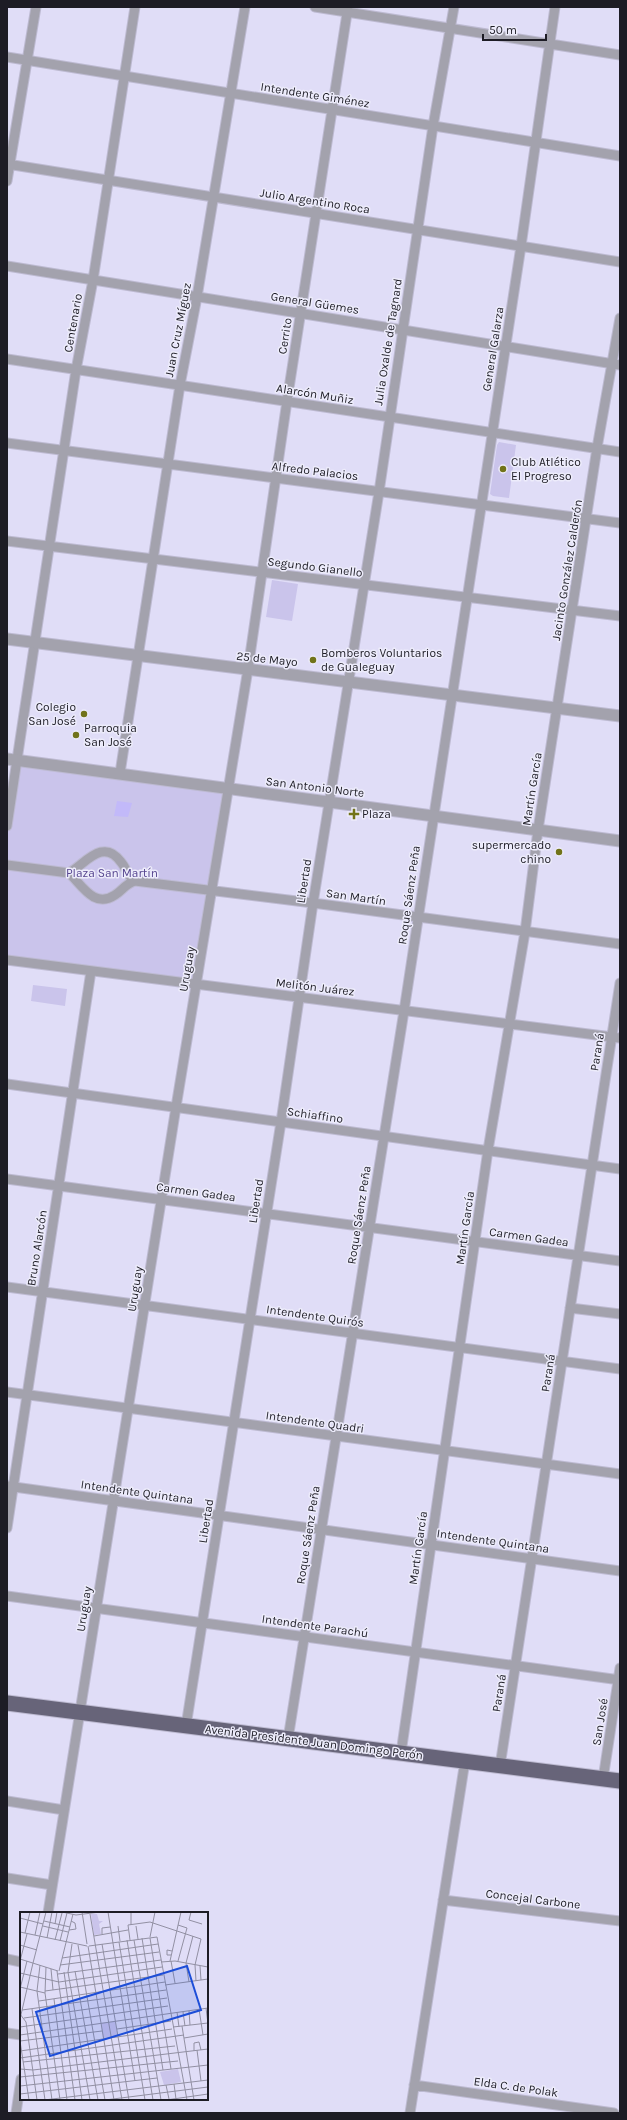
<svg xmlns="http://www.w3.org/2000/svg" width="627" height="2120" font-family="Karla,sans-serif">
	<rect width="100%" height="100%" fill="#e0ddf7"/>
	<path fill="#cac4eb" d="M499,442l17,3 -7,53 -16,-2 -3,-2 7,-49z
		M272,580l26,4 -6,37 -26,-4z
		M17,760l212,30 -33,194 -189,-24v-134z
		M33,985l34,4 -2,17 -34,-5z"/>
	<path fill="#c2b9f9" d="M117,801l15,2 -4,14 -14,-1z"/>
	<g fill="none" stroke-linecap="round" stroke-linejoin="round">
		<g stroke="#bdbad1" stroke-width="11">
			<path id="minor" d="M315,7l305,48
				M7,57l613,99
				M7,164l613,98
				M7,181l29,-174
				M7,266l613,99
				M7,359l613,93
				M7,443l613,80
				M7,541l613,75
				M120,773l60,-388 17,-88 48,-290
				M7,826l69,-456 17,-90 42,-273
				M7,865l62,8c16,-9 34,-36 52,-11 6,7 6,14 14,19l178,22 307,41
				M69,873c13,12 25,36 46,22 8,-5 10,-11 20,-14
				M7,960l613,78
				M7,1084l613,85
				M7,1179l613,82
				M7,1287l613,82
				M570,1308l50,6
				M7,1392l613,82
				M7,1486l613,85
				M7,1528l84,-557
				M7,1596l613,84
				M186,1726l95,-604 32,-219 66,-411 54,-366 21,-119
				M288,1739l116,-728 117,-765 34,-239
				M401,1753l87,-603 37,-218 13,-102 59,-382 23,-130
				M500,1766l120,-783
				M603,1779l17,-111
				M7,1801l57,9
				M7,1878l45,7
				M443,1900l177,21
				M48,1913l128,-806 72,-438 39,-268 61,-394
				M7,1959l14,3
				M7,2033l14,2
				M414,2085l200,28
				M16,2113l5,-34
				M410,2113l55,-352"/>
		</g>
		<g stroke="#bdbad1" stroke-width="13">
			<path id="tertiary" d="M7,639l613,77
				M7,759l613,82"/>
		</g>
		<g stroke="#bdbad1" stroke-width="17">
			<path id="trunk" d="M7,1703l613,78"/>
		</g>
		<use href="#minor" stroke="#a3a2ad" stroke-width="9"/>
		<use href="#tertiary" stroke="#a3a2ad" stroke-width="11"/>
		<use href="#trunk" stroke="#676479" stroke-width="15"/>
	</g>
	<g fill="#717319" stroke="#edecfb" stroke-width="1.5">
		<circle cx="503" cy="469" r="4"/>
		<circle cx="313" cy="660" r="4"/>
		<circle cx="84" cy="714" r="4"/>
		<circle cx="76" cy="735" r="4"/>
		<path d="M352 808h4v4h4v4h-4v4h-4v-4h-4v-4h4z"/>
		<circle cx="559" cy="852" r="4"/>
	</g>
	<g text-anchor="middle" stroke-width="3" stroke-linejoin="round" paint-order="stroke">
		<g font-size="12" fill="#1d1c25" stroke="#edecfb">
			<text transform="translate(315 95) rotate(9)" y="4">Intendente Giménez</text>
			<text transform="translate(315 201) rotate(9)" y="4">Julio Argentino Roca</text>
			<text transform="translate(315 303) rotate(9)" y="4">General Güemes</text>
			<text transform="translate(73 323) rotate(-80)" y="4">Centenario</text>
			<text transform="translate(178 330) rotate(-79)" y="4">Juan Cruz Míguez</text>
			<text transform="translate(285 336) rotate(-81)" y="4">Cerrito</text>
			<text transform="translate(388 342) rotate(-81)" y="4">Julia Oxalde de Tagnard</text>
			<text transform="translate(493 349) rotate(-81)" y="4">General Galarza</text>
			<text transform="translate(315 394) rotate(9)" y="4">Alarcón Muñiz</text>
			<text transform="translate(315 471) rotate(7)" y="4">Alfredo Palacios</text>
			<text transform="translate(315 567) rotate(7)" y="4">Segundo Gianello</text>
			<text transform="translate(567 570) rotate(-81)" y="4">Jacinto González Calderón</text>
			<text transform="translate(267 659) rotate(6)" y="4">25 de Mayo</text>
			<text transform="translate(315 787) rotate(7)" y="4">San Antonio Norte</text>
			<text transform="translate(532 789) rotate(-81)" y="4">Martín García</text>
			<text transform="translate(304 881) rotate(-81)" y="4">Libertad</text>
			<text transform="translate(409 895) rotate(-82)" y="4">Roque Sáenz Peña</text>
			<text transform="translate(356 897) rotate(8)" y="4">San Martín</text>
			<text transform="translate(187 969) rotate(-80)" y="4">Uruguay</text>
			<text transform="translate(315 987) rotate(7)" y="4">Melitón Juárez</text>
			<text transform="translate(597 1052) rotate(-81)" y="4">Paraná</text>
			<text transform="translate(315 1115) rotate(8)" y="4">Schiaffino</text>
			<text transform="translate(196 1192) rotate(8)" y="4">Carmen Gadea</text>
			<text transform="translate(256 1201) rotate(-81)" y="4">Libertad</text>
			<text transform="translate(359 1215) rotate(-81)" y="4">Roque Sáenz Peña</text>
			<text transform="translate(465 1228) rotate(-82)" y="4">Martín García</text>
			<text transform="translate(529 1237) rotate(8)" y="4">Carmen Gadea</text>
			<text transform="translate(37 1248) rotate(-81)" y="4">Bruno Alarcón</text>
			<text transform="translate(135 1289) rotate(-81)" y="4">Uruguay</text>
			<text transform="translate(315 1316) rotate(8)" y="4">Intendente Quirós</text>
			<text transform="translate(548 1373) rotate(-81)" y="4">Paraná</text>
			<text transform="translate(315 1422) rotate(8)" y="4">Intendente Quadri</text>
			<text transform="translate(137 1492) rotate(8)" y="4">Intendente Quintana</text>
			<text transform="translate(206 1521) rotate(-81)" y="4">Libertad</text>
			<text transform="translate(308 1535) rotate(-81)" y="4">Roque Sáenz Peña</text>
			<text transform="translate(493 1541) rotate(8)" y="4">Intendente Quintana</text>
			<text transform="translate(418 1548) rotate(-82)" y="4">Martín García</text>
			<text transform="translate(84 1609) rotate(-81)" y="4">Uruguay</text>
			<text transform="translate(315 1626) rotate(8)" y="4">Intendente Parachú</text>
			<text transform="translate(499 1693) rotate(-81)" y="4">Paraná</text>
			<text transform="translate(600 1722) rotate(-81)" y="4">San José</text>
			<text transform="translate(314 1742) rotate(7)" y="4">Avenida Presidente Juan Domingo Perón</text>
			<text transform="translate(533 1899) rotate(7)" y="4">Concejal Carbone</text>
			<text transform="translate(516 2087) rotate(8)" y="4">Elda C. de Polak</text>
		</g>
		<g font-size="12" fill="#1d1c25" stroke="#edecfb" text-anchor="start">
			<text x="511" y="466">Club Atlético<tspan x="511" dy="14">El Progreso</tspan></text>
			<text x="321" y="657">Bomberos Voluntarios<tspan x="321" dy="14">de Gualeguay</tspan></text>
			<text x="76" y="711" text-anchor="end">Colegio<tspan x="76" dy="14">San José</tspan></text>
			<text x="84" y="732">Parroquia<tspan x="84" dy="14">San José</tspan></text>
			<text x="362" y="818">Plaza</text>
			<text x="551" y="849" text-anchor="end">supermercado<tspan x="551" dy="14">chino</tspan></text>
		</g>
		<g font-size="12" fill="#55448f" stroke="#edecfb">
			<text x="112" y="877">Plaza San Martín</text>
		</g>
	</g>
	<g transform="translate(20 1912)">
		<rect width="188" height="188" fill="#e0ddf7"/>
		<path d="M71,2h6l2,7h4l-4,3 2,10 -7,1zM95,109l3,16 -15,2 -2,-16zM158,157l3,13 -17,3 -4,-13z" fill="#cac4eb"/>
		<path fill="none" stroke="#9290a3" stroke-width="1" d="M42,0l14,3 24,-3M62,0l5,32M88,0l27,169M171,0l-2,8 13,4M70,2l32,186M0,6l23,6M24,9l26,6M35,12l2,-12M111,13v-13M158,13l9,3 -9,33M23,14l25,6M98,14l2,15M116,14l2,13M49,18l7,-1 -1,-6 -4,-2M0,20l67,14M5,21l5,-21M82,22v-6l8,-1M15,23l5,-23M74,24l34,-6M130,25l5,-25M27,26l5,-26M122,26l21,132M130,26l21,131M35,28l7,-27M107,28l26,160M110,28l-2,-15 22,-3 51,17 -6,26 1,16M114,28l27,160M40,29l7,-28M99,30l26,158M52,32l-4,28 22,128M82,32l27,156M0,33l17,5M58,33l27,155M68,34l26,154M69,34l68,-9 30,163M151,43h-4v-5l5,1M42,46l96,-14M0,47l38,12M0,49l7,-27M150,49l11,-49M151,49l4,22M141,50l14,-1 33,6M13,51l13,-51M20,53l-3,26 15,109M40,53l99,-13M180,54l1,14M26,55l-1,26 15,107M31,57l2,21M37,59l18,129M39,59l14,-57M55,59l23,129M44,60l18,128M0,61l39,9 103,-15M38,62l103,-14M169,70l-3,-19 7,-27M145,73l43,-6M0,75l25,6M0,77l7,-28M25,79l118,-16M34,87l13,101M19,89l126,-19M186,96l2,16M12,97l13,91M179,97l4,26M2,98l144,-20M169,99l1,14M157,100l2,15M163,100l2,14M0,102l6,8 11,78M4,106l143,-20M0,107l13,-56M162,114l12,74M0,115l148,-21M153,115l35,-4M97,117l54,-8M0,123l188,-27M164,126l24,-4M0,129l82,-10M0,129l9,59M177,138l4,31M0,139l152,-22M174,139v-8l5,-1 2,8M0,146l164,-23M3,150l152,-16M0,157l13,1 175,-21M0,165l158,-16M154,172l2,15M146,173l3,14M0,174l188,-21M0,182l137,-16M24,188l164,-20M85,188l103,-13M146,188l42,-6"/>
		<path fill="#1d4ed8" fill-opacity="0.15" stroke="#1d4ed8" stroke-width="2" d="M167,54l14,44 -151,46 -14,-44z"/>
		<rect width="188" height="188" fill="none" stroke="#1d1c25" stroke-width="2"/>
	</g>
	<rect width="627" height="2120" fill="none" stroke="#1d1c25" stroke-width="16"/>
	<path d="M483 34v6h63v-6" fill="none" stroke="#1d1c25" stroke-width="2"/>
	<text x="489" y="34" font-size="12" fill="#1d1c25" stroke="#edecfb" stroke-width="3" paint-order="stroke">50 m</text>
</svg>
